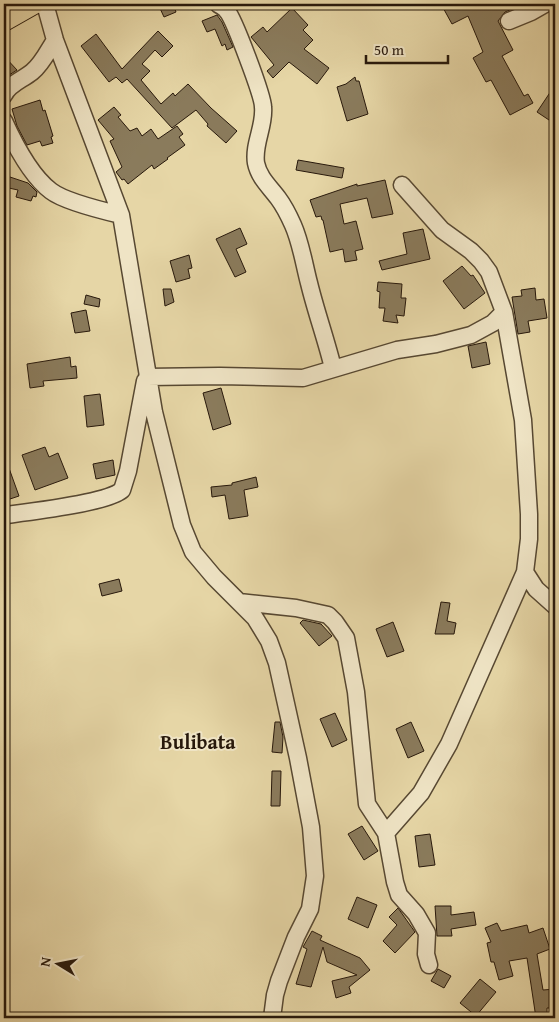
<svg xmlns="http://www.w3.org/2000/svg" width="559" height="1022" font-family="'Gentium Book Plus',serif">
	<rect width="100%" height="100%" fill="#e6d6a6"/>
	<filter id="stains"><feTurbulence type="fractalNoise" baseFrequency=".004" numOctaves="4"/><feColorMatrix values="0 0 0 0 .2 0 0 0 0 .09 0 0 0 0 .02 0 0 0 .5 -.17"/></filter>
	<radialGradient id="worn" r=".72"><stop offset=".6" stop-color="#630" stop-opacity="0"/><stop offset="1" stop-color="#630" stop-opacity=".3"/></radialGradient>
	<path fill="#8a7b5c" stroke="#27180b" d="M158,4h15l3,8 -12,5z
		M441,4h83l-19,8 -7,9 15,29 -11,6 22,40 4,-2 5,9 -23,12 -19,-35 -5,2 -13,-24 10,-6 -15,-36 -16,8z
		M292,8l16,17 -5,5 10,10 -9,9 25,19 -12,16 -28,-22 -16,16 -6,-7 7,-6 -23,-28 12,-10 4,5z
		M217,15l5,7 11,25 -6,3 -2,-6 -3,2 -7,-17 -8,3 -5,-11z
		M158,31l15,15 -11,11 -7,-7 -13,14 8,7 -9,9 20,24 12,-11 2,3 13,-12 23,24 26,23 -11,12 -19,-17 1,-2 -12,-14 -24,18 -45,-49 -5,4 -6,-6 -7,5 -28,-36 15,-12 26,35z
		M4,56l13,14 -11,7 -2,-2z
		M355,77l1,4h3l9,33 -21,7 -10,-34 9,-3z
		M555,85v39l-18,-12z
		M40,100l3,11 2,-1 8,26 -2,1 2,6 -11,3 -2,-5 -13,4 -10,-19 -5,-17z
		M114,107l7,8 -3,2 12,14 7,-3 5,8 9,-7 7,10 19,-13 6,8 -4,3 6,8 -18,13 1,1 -14,10 -2,-4 -24,19 -4,-5 -2,1 -6,-8 6,-5 -12,-26 4,-2 -16,-19z
		M298,160l46,8 -2,10 -46,-8z
		M4,175l24,8 9,9 -1,5 -3,-1 -2,5 -15,-4 2,-7 -14,-3z
		M385,180l8,34 -21,4 -5,-20 -27,6 4,20 12,-3 7,28 -8,2 2,9 -12,2 -2,-13 -13,3 -7,-32h-1l-1,-4 -5,1 -6,-17 47,-16v2z
		M240,228l7,16 -11,5 10,23 -11,5 -19,-38z
		M423,229l7,30 -48,11 -3,-9 28,-7 -4,-21z
		M189,255l3,13 -4,1 2,9 -14,4 -6,-21z
		M462,266l9,10 2,-1 12,18 -21,16 -21,-28z
		M378,282l24,2 -1,14h5l-2,18 -8,-1 2,8 -15,-2 2,-13h-6l1,-16 -3,-1z
		M535,288l1,12 8,-1 3,19 -19,3 2,11 -12,2 -6,-37 10,-1 -1,-6z
		M163,289h8l3,13 -9,4z
		M86,295l14,4 -1,8 -15,-3z
		M86,310l4,21 -15,2 -4,-20z
		M486,342l4,22 -18,4 -4,-22z
		M70,357l1,10 5,-1 1,12 -34,3 1,5 -14,2 -3,-24z
		M221,388l10,36 -18,6 -10,-37z
		M100,394l4,31 -17,2 -3,-31z
		M45,447l4,10 9,-4 10,25 -33,12 -13,-35z
		M4,457h1l14,39 -15,5z
		M113,460l2,15 -19,4 -3,-15z
		M256,477l2,10 -14,3 4,26 -19,3 -4,-24 -13,2 -1,-10 21,-2v-2z
		M119,579l3,12 -20,5 -3,-12z
		M441,602l9,1 -3,18 9,2 -2,11h-19z
		M303,620l18,4 11,12 -13,10 -19,-23z
		M393,622l11,29 -17,6 -11,-28z
		M335,713l12,27 -15,7 -12,-28z
		M275,722h5l3,15 -1,16 -10,-1z
		M411,722l13,29 -16,7 -12,-29z
		M272,771h9l-1,35h-9z
		M362,826l16,25 -14,9 -16,-26z
		M430,834l5,31 -16,2 -4,-31z
		M357,897l20,8 -9,23 -20,-9z
		M435,906h16v9l23,-3 2,13 -25,4 1,7h-15z
		M398,908l17,24 -20,21 -12,-12 14,-16 -8,-8z
		M497,923l4,8 26,-6 2,8 14,-5 7,21 -13,5 6,36 12,-1v19h-8v10h-11l-9,-60 -18,3 4,15 -14,4 -5,-18h-3l-4,-19 4,-1 -6,-14z
		M312,931l10,5 -2,4 40,18 10,12 -21,17 2,6 -15,5 -4,-17 25,-6 -30,-13 -4,-15 -12,40 -15,-3 11,-35 -4,-2z
		M438,969l13,7 -7,12 -13,-7z
		M480,979l16,13 -20,24 -16,-13z"/>
	<g fill="none" stroke-linecap="round" stroke-linejoin="round">
		<g stroke="#574832" stroke-width="19">
			<path id="minor" d="M45,4l10,36 66,175 33,197 28,113 11,27 21,25 41,41 14,23 8,22 21,95 13,69 4,49 -5,33 -14,28 -17,44 -4,14 -3,23
				M218,4c3,2 7,4 9,7 7,8 36,85 36,96 2,19 -10,37 -7,56 3,15 14,24 22,35 6,8 11,18 15,27 8,18 11,39 16,58 7,29 17,56 24,85
				M509,21l22,-9 14,-8
				M4,95c5,-11 18,-15 28,-23 10,-8 16,-21 23,-32
				M4,121c10,22 27,55 47,70 13,10 53,20 70,24
				M402,185l40,45 29,21 10,10 8,11 15,40 19,108 6,94v25l-4,33 11,17 19,17
				M147,377l73,-1 83,2 94,-28 39,-6 35,-9 22,-12 11,-11
				M6,515c23,-3 101,-12 116,-25l6,-19 17,-90
				M239,602l57,6 32,7 7,7 11,16 10,54 11,112 19,29 9,49 4,13 17,19 11,19 -1,21 3,11
				M386,833l35,-40 28,-49 76,-172"/>
		</g>
		<g stroke="#27180b" stroke-width="22">
			<path id="major" d="M4,21l30,-17"/>
		</g>
		<use href="#minor" stroke="#efe4c5" stroke-width="16"/>
		<use href="#major" stroke="#e6d6a6" stroke-width="20"/>
	</g>
	<g text-anchor="middle" stroke-width="4" stroke-linejoin="round" paint-order="stroke">
		<g font-size="20" font-weight="bold" fill="#27180b" stroke="#efe4c5">
			<text x="198" y="749">Bulibata</text>
		</g>
	</g>
	<rect width="559" height="1022" fill="none" stroke="#e6d6a6" stroke-width="20"/>
	<rect x="5" y="5" width="549" height="1012" fill="none" stroke="#27180b" stroke-width="2.5"/>
	<rect x="10" y="10" width="539" height="1002" fill="none" stroke="#27180b"/>
	<g transform="translate(58 964) rotate(280)" stroke="#efe4c5" stroke-width="4" paint-order="stroke">
	<path d="M0-4L9 19L0 12L-9 19Z" fill="#27180b"/>
	<text y="-8" font-size="14" font-weight="bold" text-anchor="middle" fill="#27180b">N</text>
	</g>
	<path d="M366 55v8h82v-8" fill="none" stroke="#27180b" stroke-width="2.5"/>
	<text x="374" y="55" font-size="15" fill="#27180b" stroke="#efe4c5" stroke-width="4" paint-order="stroke">50 m</text>
	<rect width="100%" height="100%" filter="url(#stains)"/>
	<rect width="100%" height="100%" fill="url(#worn)"/>
</svg>
